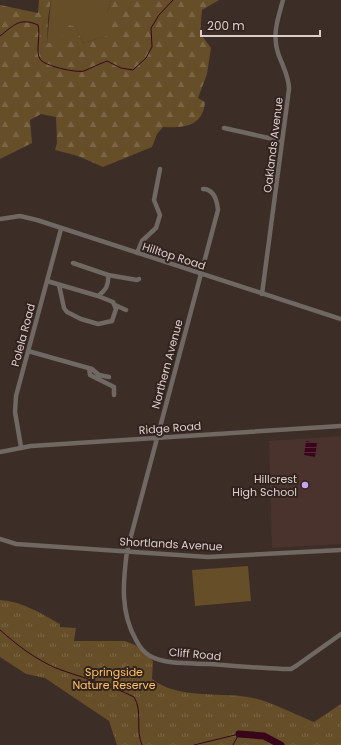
<svg xmlns="http://www.w3.org/2000/svg" width="341" height="745" font-family="Poppins,sans-serif">
	<defs>
		<pattern id="forest-firs" width="22" height="20" patternUnits="userSpaceOnUse"><rect width="22" height="20" fill="#654e28"/><path d="M5 1l3.5 6h-7zM16 11l3.5 6h-7z" fill="#7a6646"/></pattern>
		<pattern id="park-tufts" width="24" height="20" patternUnits="userSpaceOnUse"><rect width="24" height="20" fill="#654e28"/><path d="M3 7l-1-3M5 7V3M7 7l1-3M15 17l-1-3M17 17v-4M19 17l1-3" fill="none" stroke="#7a6646"/></pattern>
		<pattern id="water-rules" width="6" height="5" patternUnits="userSpaceOnUse"><rect width="6" height="5" fill="#39051b"/><path d="M0 2.5h6" fill="none" stroke="#55283b"/></pattern>
	</defs>
	<rect width="100%" height="100%" fill="#3d2d27"/>
	<path fill="#4a332c" d="M341,436v108l-69,4 -3,-107z"/>
	<path fill="#654e28" d="M51,0h60l-4,13 1,23 -25,7 -7,-15 -17,15h-12z
		M248,566l3,35 -56,5 -3,-36z"/>
	<path fill="url(#forest-firs)" d="M39,0h12l-3,18 -1,25h12l10,-18 7,2 7,16 24,-7v-23l4,-13h108l-17,10 -2,23 11,15 -4,26 -9,24 7,4c-2,25 -22,26 -42,25l-6,7 -5,13 -49,20 -25,-11 -23,-6 2,-7 -1,-26 -15,-3 -11,6 2,23 -32,16v-154l38,8z"/>
	<path fill="url(#park-tufts)" d="M0,600c22,1 42,14 60,24v3l16,1 -2,13h51l10,4 18,16 -1,18c25,20 66,13 96,18 17,2 48,18 66,25l27,-18v41h-224l-8,-24 -64,-43 -19,-4 -26,-17z"/>
	<path fill="url(#water-rules)" d="M306,441l11,2 -2,14 -11,-2z"/>
	<g fill="none" stroke-linecap="round" stroke-linejoin="round">
		<path stroke="#39051b" stroke-width="1" d="M0,36c14,-11 20,-19 38,-11 3,11 -3,26 2,34 4,7 36,14 44,12 7,-3 15,-7 23,-10l14,7 12,2 13,-12 6,-11 -1,-19 8,-13 14,-15
			M0,630c17,15 35,29 56,38 26,10 53,16 78,29 9,14 1,33 8,48
			M194,745l45,-11
			M233,745l6,-11"/>
		<path stroke="#39051b" stroke-width="7" d="M239,734l25,2 17,9"/>
		<path stroke="#6f6863" stroke-width="4.5" d="M224,128l58,13
			M203,189c11,0 14,11 15,21l-91,341c-4,31 -7,61 9,89 3,6 7,12 14,16 16,9 41,7 60,8 24,2 48,4 73,5h8l5,-3 45,-32
			M0,219l20,-3 17,4 304,99
			M137,253l5,-12 14,-13 4,-13 -6,-15 6,-31
			M108,275l29,5 2,-1
			M47,281l51,15c8,-6 11,-11 10,-21l-35,-12
			M59,285l5,23 3,4 14,7 17,5 14,-3 4,-12 -3,-7 -15,-6
			M262,294l27,-205c0,-13 -7,-24 -11,-36 -6,-18 0,-35 5,-53
			M115,305l11,5
			M28,351l64,18 7,6 10,2
			M89,368l1,7 24,12v8
			M21,447l-6,-35 1,-16 45,-167
			M0,452l31,-6 310,-20
			M0,539l16,5 192,13 133,-7"/>
	</g>
	<circle fill="#c6a6f0" stroke="#33231e" stroke-width="1.5" cx="305" cy="485" r="4"/>
	<g text-anchor="middle" stroke-width="4" stroke-linejoin="round" paint-order="stroke">
		<g font-size="11" fill="#dacfcc" stroke="#33231e">
			<text transform="translate(273 145) rotate(-83)" y="4">Oaklands Avenue</text>
			<text transform="translate(174 256) rotate(18)" y="4">Hilltop Road</text>
			<text transform="translate(23 335) rotate(-75)" y="4">Polela Road</text>
			<text transform="translate(167 364) rotate(-75)" y="4">Northern Avenue</text>
			<text transform="translate(170 428) rotate(-4)" y="4">Ridge Road</text>
			<text transform="translate(171 544) rotate(3)" y="4">Shortlands Avenue</text>
			<text transform="translate(195 654) rotate(5)" y="4">Cliff Road</text>
		</g>
		<g font-size="11" fill="#dacfcc" stroke="#33231e" text-anchor="end">
			<text x="297" y="483">Hillcrest<tspan x="297" dy="13">High School</tspan></text>
		</g>
		<g font-size="11" fill="#fec260" stroke="#33231e">
			<text x="114" y="676">Springside<tspan x="114" dy="13">Nature Reserve</tspan></text>
		</g>
	</g>
	<path d="M201 30v6h119v-6" fill="none" stroke="#dacfcc" stroke-width="2"/>
	<text x="207" y="30" font-size="12" fill="#dacfcc" stroke="#33231e" stroke-width="3" paint-order="stroke">200 m</text>
</svg>
